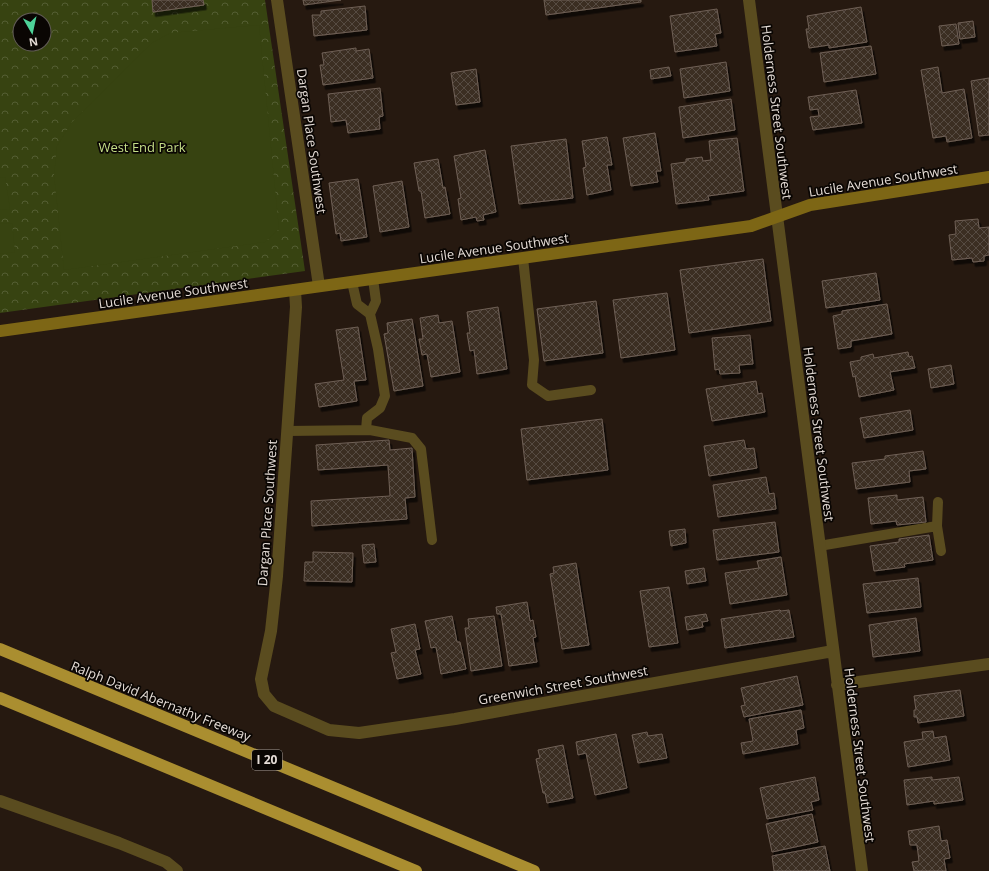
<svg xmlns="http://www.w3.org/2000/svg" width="989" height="871" font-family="'Open Sans',sans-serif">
	<defs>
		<pattern id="park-crowns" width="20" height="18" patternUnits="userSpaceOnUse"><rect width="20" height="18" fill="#374311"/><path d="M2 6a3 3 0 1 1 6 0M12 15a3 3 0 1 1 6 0" fill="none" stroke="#545e33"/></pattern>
		<pattern id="building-cross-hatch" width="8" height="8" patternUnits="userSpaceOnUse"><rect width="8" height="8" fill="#3b2d24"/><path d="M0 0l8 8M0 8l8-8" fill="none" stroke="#574b43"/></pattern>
		<filter id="shadow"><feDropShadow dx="2.5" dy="4.5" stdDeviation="0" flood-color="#0009"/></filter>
	</defs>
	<rect width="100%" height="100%" fill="#261910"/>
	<path fill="url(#park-crowns)" fill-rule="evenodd" d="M0,0h265l40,271 -305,42zM20,20h24v24h-24z"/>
	<path fill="#374311" d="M259,25l20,204 -14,13 -201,28 -10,-95 3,-29 15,-24 80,-79 18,-10z
		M5,177l5,32 -10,1v-32z
		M12,223l3,29 -15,2v-30z"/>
	<path fill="url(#building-cross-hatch)" stroke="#6f6055" filter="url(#shadow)" d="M152,0h51l1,5 -51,7z
		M303,0h38l-37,5z
		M544,0h97v2l-95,13z
		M365,6l2,24 -53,6 -2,-21h9v-4z
		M861,7l6,35 -38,6v-3l-20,3 -3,-19h3l-2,-13z
		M717,9l4,24 -6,1 2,12 -42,6 -5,-36z
		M973,21l2,16 -15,2 -2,-16z
		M956,24l3,20 -17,2 -3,-20z
		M871,46l5,28 -52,8 -4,-29z
		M356,48v3l13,-2 4,29 -50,7 -3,-20h4l-2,-12z
		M726,62l4,29 -46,7 -4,-29z
		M669,67l2,9 -20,3 -1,-9z
		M938,67l4,26 22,-4 8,49 -25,4 -1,-6 -13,2 -12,-68z
		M476,69l4,33 -24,3 -5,-32z
		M989,78v57l-10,1 -8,-55z
		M380,88l3,28 -4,1 1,12 -32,4 -2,-13 -15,2 -3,-28z
		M856,90l6,33 -49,7 -3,-13 9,-1 -1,-7 -8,1 -2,-13z
		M731,99l4,31 -52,8 -4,-31z
		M655,133l6,38h-5l2,11 -27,4 -8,-48z
		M607,137l5,28h-5l4,25 -24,5 -4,-27 3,-1 -4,-26z
		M737,138l7,53 -36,5 1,4 -33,4 -5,-40 15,-2v-3l16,-2 1,4 8,-1 -2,-19z
		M566,139l7,59 -54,6 -8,-58z
		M485,150l11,62 -13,3 1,5 -7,1 -1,-4 -15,3 -3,-21 3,-1 -7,-42z
		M438,159l5,29 2,-1 5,27 -25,4 -4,-27h-2l-5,-28z
		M358,179l9,58 -26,4 -1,-8 -4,1 -7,-51z
		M402,181l7,46 -29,5 -7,-46z
		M978,219l1,9 10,-1v28l-5,1v5l-11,1 -1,-4 -20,2 -3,-25 7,-1 -1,-13z
		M763,259l8,62 -82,12 -9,-63z
		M876,273l4,27 -54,8 -4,-27z
		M667,293l8,57 -54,8 -8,-58z
		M596,301l7,52 -59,8 -7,-52z
		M887,304l5,30 -41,7v6l-13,2 -5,-33 9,-2v-3z
		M498,307l9,62 -30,5 -3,-24 -4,1 -3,-18h3l-3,-21z
		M438,315l1,8 13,-2 8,51 -29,5 -4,-23 -5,1 -3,-16h4l-3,-21z
		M412,319l11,67 -29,5 -10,-57 4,-1 -1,-10z
		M358,327l8,53 -12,1 3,20 -38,6 -4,-23 29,-4 -8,-50z
		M750,335l3,29 -14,1 1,8 -20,1 -1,-5 -4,1 -3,-32z
		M908,352l1,5 3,-1 3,12 -25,4 4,18 -35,7 -4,-21 -2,1 -3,-15 11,-2v-3l12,-3 1,4z
		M951,365l3,19 -23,4 -3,-19z
		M756,381l2,13 4,-1 3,19 -53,9 -6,-32z
		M910,410l3,20 -49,8 -4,-20z
		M602,419l6,51 -81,10 -6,-51z
		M389,440l1,10 22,-2 3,49 -10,1 2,21 -95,7 -1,-25 79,-5 -2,-31 -70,5 -2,-25z
		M744,440l2,9 8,-1 3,20 -48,8 -5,-30z
		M923,451l3,18 -17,2 1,11 -54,7 -4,-26 33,-4v-3z
		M766,477l3,17 5,-1 2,16 -58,8 -5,-32z
		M897,495v5l26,-3 3,25 -29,3 -1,-4 -25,3 -3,-26z
		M775,522l4,30 -62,8 -4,-30z
		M685,529l1,14 -15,3 -2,-15z
		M929,535l4,25 -29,4 1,3 -31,4 -4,-25 29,-4v-3z
		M374,544l2,18 -12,1 -2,-18z
		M313,552l40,1 -1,29 -48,-1 1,-19h8z
		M781,557l6,38 -57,9 -5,-31 34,-5 -2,-7z
		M576,563l13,82 -27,4 -12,-75 4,-1 -1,-6z
		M704,568l2,13 -19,3 -2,-13z
		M918,578l3,29 -54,6 -4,-29z
		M669,587l9,56 -29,4 -9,-56z
		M527,602l3,19 3,-1 3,17 -3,1 4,24 -28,4 -8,-52h-4l-1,-7z
		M780,610l1,1 8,-1 5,27 -69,11 -4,-29z
		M706,614l2,7 -6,1 1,5 -16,3 -2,-13z
		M452,616l5,26h3l6,27 -25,5 -5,-27 -5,1 -6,-27z
		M494,616l8,50 -31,5 -6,-43h4l-1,-9z
		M916,618l4,33 -47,6 -4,-32z
		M415,624l5,25 -5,1 6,24 -24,5 -6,-26 5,-1 -5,-23z
		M797,676l6,29 -59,12 -3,-11 4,-1 -4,-17z
		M960,690l4,26 -46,7 -1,-6h-3v-7h2l-2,-14z
		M801,710l3,18 -8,2 2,14 -55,10 -2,-11 12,-2 -4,-22z
		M933,731l1,7 12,-2 4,24 -42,7 -4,-25 19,-3 -1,-7z
		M647,732l1,4 14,-2 5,24 -29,5 -6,-28z
		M616,734l11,54 -32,7 -9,-42 -8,2 -2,-13z
		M563,745l10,53 -26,5 -2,-10h-2l-7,-34 4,-1 -2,-8z
		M815,777l4,23 -8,2 2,8 -46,9 -7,-31z
		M932,777v3l27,-3 4,23 -29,4v-3l-27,4 -3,-25z
		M812,814l6,28 -46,10 -6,-28z
		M939,826l2,15 6,-1 3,18 -6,1 2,12h-32l-2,-9 7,-1 -2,-16h-7l-2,-14z
		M825,846l5,25h-56l-2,-15z"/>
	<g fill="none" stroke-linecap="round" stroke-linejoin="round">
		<path stroke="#5a4c1f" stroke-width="10" d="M523,258l11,102 -2,25 16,11 43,-6
			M352,282l5,22 13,10 6,-13 -3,-22
			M366,430l1,-12 13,-10 5,-12 -7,-47 -8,-35
			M287,431l83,-1 42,8 9,11 11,91
			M937,526l4,25
			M819,546l118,-20 1,-24"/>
		<path stroke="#5a4c1f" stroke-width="12" d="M277,0l42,286
			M749,0l113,871
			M295,290l1,17 -19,269 -6,55 -10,48 3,15 10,12 55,24 30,3 96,-14 378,-68
			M837,685l152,-21
			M0,801l119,42 47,19 11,9"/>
		<path stroke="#7d6615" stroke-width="12" d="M0,331l751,-105 59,-21 179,-28"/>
		<path stroke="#aa8e30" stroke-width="12" d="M0,649l534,222
			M0,698l416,173"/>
	</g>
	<g text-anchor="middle" stroke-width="3.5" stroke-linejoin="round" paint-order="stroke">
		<rect fill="#0a0603" stroke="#a39c97" stroke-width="1" x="252" y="750" width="30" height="20" rx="3"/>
		<g font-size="12" font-weight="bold" fill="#e5dcd6">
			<text x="267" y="764">I 20</text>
		</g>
		<g font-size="13" fill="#e5dcd6" stroke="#0a0603">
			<text transform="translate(777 112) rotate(83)" y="5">Holderness Street Southwest</text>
			<text transform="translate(312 141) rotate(82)" y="5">Dargan Place Southwest</text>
			<text transform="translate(883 180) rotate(-9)" y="5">Lucile Avenue Southwest</text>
			<text transform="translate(494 248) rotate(-8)" y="5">Lucile Avenue Southwest</text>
			<text transform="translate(173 293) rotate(-8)" y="5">Lucile Avenue Southwest</text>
			<text transform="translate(819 434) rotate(83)" y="5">Holderness Street Southwest</text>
			<text transform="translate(267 513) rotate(-86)" y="5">Dargan Place Southwest</text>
			<text transform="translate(563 685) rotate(-10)" y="5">Greenwich Street Southwest</text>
			<text transform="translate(161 701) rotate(22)" y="5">Ralph David Abernathy Freeway</text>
			<text transform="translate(860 755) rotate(83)" y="5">Holderness Street Southwest</text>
		</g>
		<g font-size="13" fill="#c5de88" stroke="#0a0603">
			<text x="142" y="152">West End Park</text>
		</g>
	</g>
	<g transform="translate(32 32) rotate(171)"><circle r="19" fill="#0a0603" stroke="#625c57"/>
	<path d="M0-3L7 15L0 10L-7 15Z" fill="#4ed399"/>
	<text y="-6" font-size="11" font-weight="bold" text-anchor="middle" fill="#e5dcd6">N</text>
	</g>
</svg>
